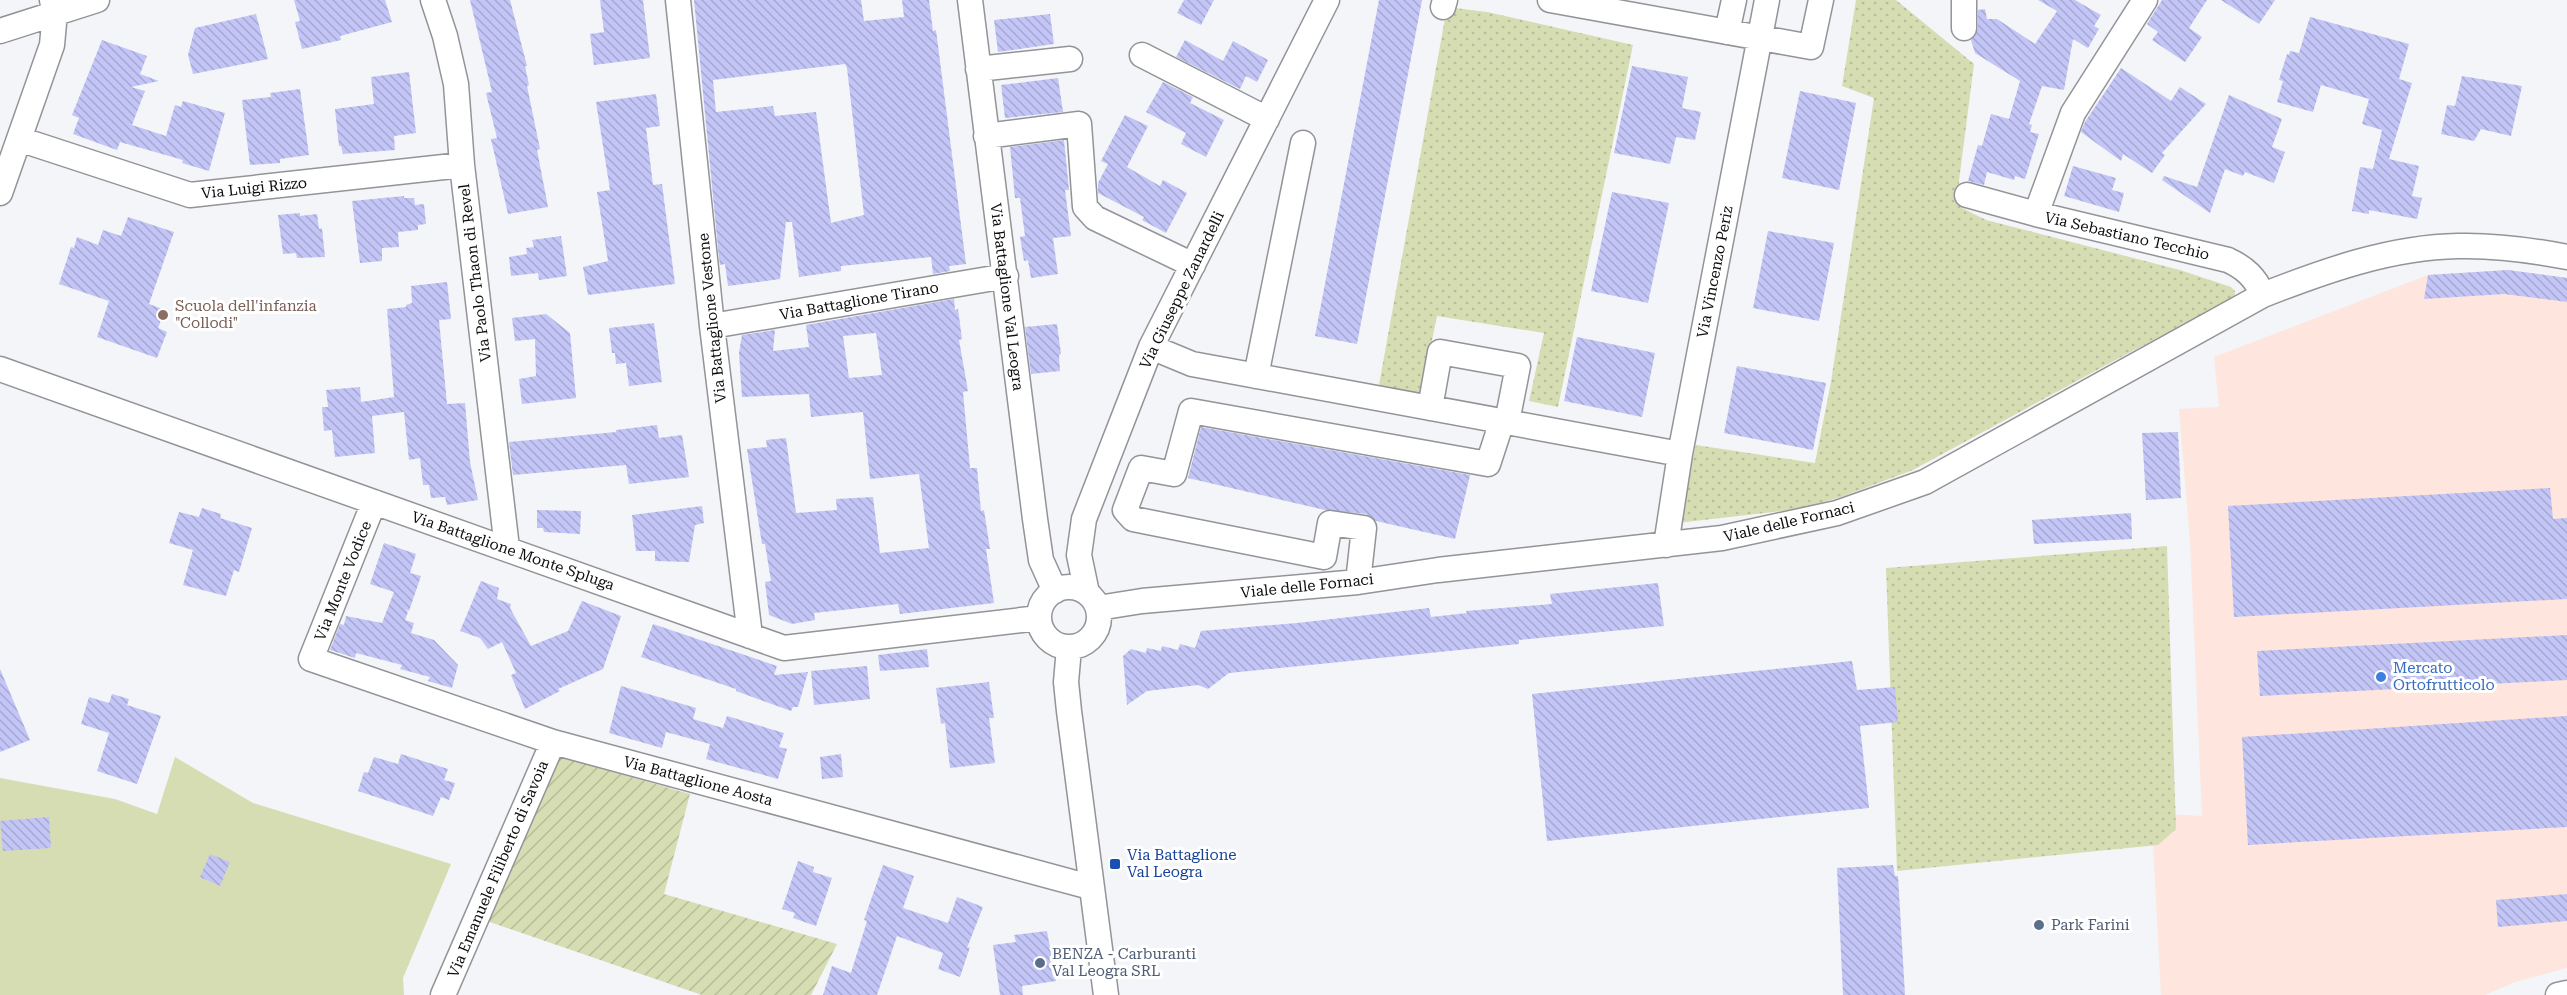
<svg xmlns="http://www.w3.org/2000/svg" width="2567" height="995" font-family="'Roboto Serif',serif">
	<defs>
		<pattern id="grass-dots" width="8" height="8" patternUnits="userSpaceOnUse" patternTransform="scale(1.5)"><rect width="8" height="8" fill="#d7ddb3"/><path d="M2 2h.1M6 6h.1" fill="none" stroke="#b7bc99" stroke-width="1.8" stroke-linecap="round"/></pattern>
		<pattern id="garden-furrows" width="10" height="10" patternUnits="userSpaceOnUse" patternTransform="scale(1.5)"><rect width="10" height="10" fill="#d7ddb3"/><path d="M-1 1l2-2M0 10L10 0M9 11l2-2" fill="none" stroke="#b7bc99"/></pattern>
		<pattern id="building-back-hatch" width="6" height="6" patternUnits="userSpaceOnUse" patternTransform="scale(1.5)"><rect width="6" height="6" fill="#c3c5f6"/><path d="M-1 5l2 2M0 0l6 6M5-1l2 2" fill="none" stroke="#a6a8d2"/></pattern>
	</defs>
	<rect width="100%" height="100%" fill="#f3f5f8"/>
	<path fill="#fee5de" d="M2508,270l59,8v690l-52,14 -30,13h-324l-8,-152 2,-30 47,3 -12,-275 -11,-132 40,-2 -5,-50 214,-82z"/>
	<path fill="url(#grass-dots)" d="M1856,0h40l78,64 -15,117 1,26 26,13 194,50 51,17 4,4 -1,8 -113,58 -208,113 -72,27 -42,12 -122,14 19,-78 119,18 16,-81 43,-284 -32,-12z
		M1447,7l40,5 146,33 -75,362 -29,-6 15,-68 -107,-17 -16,78 -42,-9z
		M2167,546l9,283 -18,16 -261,26 -11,-303z"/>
	<path fill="url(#garden-furrows)" d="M558,756l132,38 -26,100 173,50 -26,51h-109l-215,-74z"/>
	<path fill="#d7ddb3" d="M175,757l78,46 198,61 -48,114 1,17h-404v-217l115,21 42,15z"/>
	<path fill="url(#building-back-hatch)" fill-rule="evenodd" d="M294,0h91l7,22 -52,14 1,4 -39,9 -7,-27 5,-1z
		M470,0h40l17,66h-2l4,19 -2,1 13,63 -3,1 11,57 -40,7 -17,-75 6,-1 -11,-45 6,-1z
		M600,0h43l7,58 -56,7 -4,-31 14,-2z
		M694,0h167l3,21 40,-4 -2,-17h27l4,31 3,-1 30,234 -17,2 1,5 -17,3 -2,-17 -90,9v5l-42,6 -7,-55h-6l-6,57 -52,7 -3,-22 -5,1 -1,-7zM845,64l2,4 17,147 -33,8 -15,-111 -41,4 -2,-10 -57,6 -3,-32z
		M1184,0h30l-13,25 -24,-12z
		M1379,0h43l-65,344 -42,-8z
		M2038,0h37l26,15 -7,11 5,3 -11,19 -15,-9 -9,51 -22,-4 -13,38 3,1 -2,7 9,2 -14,45 -10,-3 -1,4 -27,-8 -3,13 -16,-4 10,-36 4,1 9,-32 18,5 11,-38 -45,-28 -4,-13 7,-11v-19l7,-1 2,10h10l38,25 22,-33z
		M2162,0h45l-18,28 13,9 -17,25 -33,-22 6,-8 -11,-8z
		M2221,0h54l-16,24z
		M256,14l12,45 -75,15 -5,-19 7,-27z
		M1050,14l4,30 -56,8 -4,-32z
		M2310,17l99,27 -10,35 13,4 -23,76 30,7 -7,30 10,2 -5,21 -48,-9v4l-17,-3 8,-44 13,2 9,-39 -20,-6 7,-25 -48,-14 -8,27 -36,-10 6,-21 -4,-1 8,-26 2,1 1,-4 9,2z
		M102,40l45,16 -7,18 19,7 -28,6 14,4 -13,34 34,11 9,-31 6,2 2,-6 42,12 -16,58 -27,-8 1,-3 -63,-18 -3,8 -44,-16 6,-16 -7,-3z
		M1185,40l38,21 10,-20 35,19 -11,22 -11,-6 -6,13 -64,-32z
		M1632,66l56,11 -6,31 19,4 -6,28 -19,-3 -6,27 -56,-11z
		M2121,68l50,33 9,-14 26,17 -44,49 3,2 -13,18 -29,-19 -2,7 -40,-29 4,-10z
		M409,72l7,61 -22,3 1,14 -52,4 -2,-8h-2l-4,-37 39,-5 -3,-27z
		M2462,76l60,10 -11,50 -30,-7 -7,12 -33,-7 6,-29 8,1z
		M1058,78l5,34 -58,6 -4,-33z
		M1163,82l30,15 -3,6 34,17 -18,37 -25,-13 5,-11 -40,-21z
		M300,89l9,66 -29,4v4l-30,2 -8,-65 29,-3 -1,-4z
		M1800,91l56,12 -17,87 -57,-12z
		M656,94l4,32 -14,2 7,57 9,-1 13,100 -87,11 -5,-28 25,-6 -11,-69 13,-2 -14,-88z
		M2229,95l53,24 -10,28 13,5 -11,31 -29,-11 -2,4 -18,-7 -15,44 -48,-33 2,-4 33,11z
		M1125,115l23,11 -21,41 33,19 3,-6 24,13 -21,40 -24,-13 2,-3 -46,-24v-10l10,-19 -7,-3z
		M1064,140l5,50h-4l6,46 -18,2 5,36 -27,4 -3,-18 -4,1 -4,-24 5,-1 -5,-38h-5l-5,-51z
		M2073,166l43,12 -4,12 12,3 -5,19 -55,-16z
		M1612,192l57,11 -21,100 -57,-12z
		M404,196v2h10l1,7 9,-1 2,20 -8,1v5l-20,2 1,15 -17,1v13l-22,2 -8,-62z
		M300,213v3l17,-2 2,15 3,-1 3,29 -28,1 -1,-5 -13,1 -5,-39z
		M128,217l46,15 -25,72 16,6 -7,18 9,4 -10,26 -60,-21 12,-36 -50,-17 12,-37 3,1 3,-11 21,8 5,-15 18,6z
		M1768,231l66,12 -15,78 -66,-13z
		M561,236l6,40 -28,4 -1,-7 -27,3 -2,-19 18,-3 -1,-6 8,-1 -2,-7z
		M2508,270l59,8v24l-63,-8 -80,5 4,-24z
		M447,282l4,37 -12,1 8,84 18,-1 5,59 8,38 -31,5 -2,-8 -14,1 -2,-13h-6l-3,-27 -11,2 -5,-48 -32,4 3,37 -40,4 -3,-27 -8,1 -2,-24h6l-2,-17 34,-3 1,15 33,-5 -7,-88 19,-2v-2l6,-2 -1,-17z
		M954,299l1,11 3,-1 4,30 -3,1 9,51 -5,1 7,76h7l4,43 3,-1 6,39h-4l8,54 -94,11 -2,-10 -84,9 1,7 -23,4 -23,-9 -4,-33 6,-1 -6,-37h-3l-15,-95 20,-2 -1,-7 20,-2 10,75 41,-3 -1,-11 37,-2 7,56 49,-5 -10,-74 -49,5 -7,-67 -52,5 -2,-23 -67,3 -3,-44 3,-18 33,-5 -2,21 36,-4 -3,-22zM876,333l6,42 -33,3 -6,-42z
		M546,314l24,19 6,65 -54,6 -3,-25 17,-3 -1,-37 -20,2 -3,-23z
		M654,323l8,59 -33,4 -3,-23 -10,1 -1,-11h-3l-3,-25z
		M1057,324l4,30 -2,1 1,16 -29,3 -6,-47z
		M1577,337l78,16 -13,64 -78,-16z
		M1737,366l89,17 -13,67 -89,-17z
		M657,425l2,13 23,-3 7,42 -60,7 -3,-19 -113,10 -4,-33 107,-10v-2z
		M1201,427l269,48 -15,64 -79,-18 -10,-7 -41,-4 -137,-32z
		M2178,432l3,66 -35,2 -4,-67z
		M2550,488l3,31 14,-1v81l-333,18 -6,-111z
		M702,506l2,17 -9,2 -6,37 -34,-1v-10h-19l-4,-36z
		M202,508l19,6 -1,4 32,10 -13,44 -5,-2 -8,26 -43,-11 10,-35 -24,-7 10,-31 20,5z
		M537,510l44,1 -1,23 -36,-2 -1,-4h-6z
		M2131,513l1,26 -98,5 -2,-24z
		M384,543l32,11 -6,19 11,3 -12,35 -4,-2 3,3 -3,8 9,3 -3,10 23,7 24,25 -6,23 -24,-7 2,-4 -30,-8 2,-4 -46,-12 -1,5 -25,-8 10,-26 4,1 2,-9 36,7 12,-31 -24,-8z
		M481,581l18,7 -2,11 14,5 -1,4 21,38 37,-15 14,-30 39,15 -18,53 -45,20 2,2 -35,18 -14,-34 5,-2 -14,-31 -14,7 -8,-11 -20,-7z
		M1658,583l6,43 -145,14v4l-290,29 -21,16 -10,-4 -51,6 -20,14 -4,-49 8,-7 15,4 1,-5 14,3 1,-5 16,4 2,-6 15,4 6,-17 96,-8 132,-15 2,9 36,-4 -1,-2 86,-7 -2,-10z
		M653,624l124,42 -3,9 34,-3 -10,35h-5l-2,4 -55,-20v-2l-95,-32z
		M2567,635v45l-307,16 -3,-45z
		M927,649l2,18 -49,4 -2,-16z
		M1852,661l5,29 38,-3 3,35 -38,4 9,82 -322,33 -15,-147z
		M867,666l3,33 -56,6 -3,-34z
		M0,669l30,71 -30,12z
		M989,682l5,36h-5l6,45 -45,5 -5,-45 -4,1 -5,-36z
		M621,686l75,22 -3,11 30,9 4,-12 57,17 -5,14 8,2 -9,30 -72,-20 4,-15 -44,-12 -4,16 -53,-15z
		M112,694l17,5 -2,6 34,11 -24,68 -40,-13 12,-38 -28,-9 8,-27 20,6z
		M2567,716v111l-319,18 -6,-108z
		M401,754l47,15 -4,11 11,3 -6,17 -8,-3 -8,19 -75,-25 6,-19 4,1 6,-16 24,7z
		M841,754l2,23 -21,2 -2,-22z
		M49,817l2,31 -48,3 -3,-30z
		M210,854l20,8 -10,24 -20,-9z
		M798,861l16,6 -1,5 19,6 -16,48 -23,-8 2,-5 -13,-4z
		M883,865l31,11 -11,32 45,15 9,-26 26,10 -16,41 3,-1 -10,30 -22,-8 5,-16 -46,-17 -20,59h-54l9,-29 19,7 16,-52 -3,-1z
		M1893,865l2,11h3l7,119h-62l-6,-127z
		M2567,894v27l-69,6 -2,-27z
		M1047,931l9,50 -34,5 1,9h-23l-7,-50 23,-3 -2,-7z"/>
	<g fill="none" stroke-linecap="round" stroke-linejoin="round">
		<g stroke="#929497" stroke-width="27">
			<path id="minor" d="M433,0l12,36 11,48 6,81 45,383
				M678,0l34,326 38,310
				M970,0l65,519 6,41 14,31
				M1550,0l261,47 10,-47
				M1443,7l2,-7
				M1964,28v-28
				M0,31l97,-31
				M1727,32l7,-32
				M1142,55l125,64
				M978,69l92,-10
				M986,136l93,-12 6,83 10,11 98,47
				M19,139l171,56 272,-30
				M0,193l52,-148 3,-33 -3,-12
				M1967,195l69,19 192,46c17,8 27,17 35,35
				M2036,214l37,-101 72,-113
				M712,326l294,-50
				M1151,347l41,17 488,90
				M0,369l784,279 255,-30
				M1256,376l47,-233
				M1430,408l10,-56 78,14 -11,56
				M374,502l-63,157 242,83 537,145
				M1666,545l14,-91 87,-454
				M1358,582l6,-54 -34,-5 -6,34 -191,-38 -8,-9 16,-42 33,6 17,-63 297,53 14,-43
				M1039 617a30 30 0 1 1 60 0a30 30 0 1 1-60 0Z
				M1087,593l-8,-38 5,-36 67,-172 176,-347
				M1098,608l44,-7 216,-19 80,-12 284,-32 115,-25 88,-31 338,-187c61,-24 128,-48 195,-49 37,-1 73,4 109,11
				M1069,648l-3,34 3,29 37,284
				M443,995l110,-253
				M2558,995l9,-2"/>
		</g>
		<use href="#minor" stroke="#fff" stroke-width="24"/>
	</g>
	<circle fill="#8d6e63" stroke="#fff" stroke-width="2" cx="163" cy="315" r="6"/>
	<circle fill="#3f7fe0" stroke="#fff" stroke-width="2" cx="2381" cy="677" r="6"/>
	<rect fill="#1a4fb4" stroke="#fff" stroke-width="2" x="1109" y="858" width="12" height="12" rx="3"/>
	<g fill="#5c6f8a" stroke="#fff" stroke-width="2">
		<circle cx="2039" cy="925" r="6"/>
		<circle cx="1040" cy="963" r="6"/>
	</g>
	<g text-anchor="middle" stroke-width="6" stroke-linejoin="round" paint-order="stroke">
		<g font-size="15" fill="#0c0d0e" stroke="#fff">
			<text transform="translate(254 188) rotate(-6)" y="5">Via Luigi Rizzo</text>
			<text transform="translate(2127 236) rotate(13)" y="5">Via Sebastiano Tecchio</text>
			<text transform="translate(1715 272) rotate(-79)" y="5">Via Vincenzo Periz</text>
			<text transform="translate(475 273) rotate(-97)" y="5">Via Paolo Thaon di Revel</text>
			<text transform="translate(1182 290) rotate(-64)" y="5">Via Giuseppe Zanardelli</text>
			<text transform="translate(1007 297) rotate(83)" y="5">Via Battaglione Val Leogra</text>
			<text transform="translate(859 301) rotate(-10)" y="5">Via Battaglione Tirano</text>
			<text transform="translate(712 318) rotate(-96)" y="5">Via Battaglione Vestone</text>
			<text transform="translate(1789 522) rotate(-13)" y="5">Viale delle Fornaci</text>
			<text transform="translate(513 551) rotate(19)" y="5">Via Battaglione Monte Spluga</text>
			<text transform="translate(343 581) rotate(-68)" y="5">Via Monte Vodice</text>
			<text transform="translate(1307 586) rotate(-6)" y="5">Viale delle Fornaci</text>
			<text transform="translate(698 781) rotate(15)" y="5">Via Battaglione Aosta</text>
			<text transform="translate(498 869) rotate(-67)" y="5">Via Emanuele Filiberto di Savoia</text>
		</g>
		<g font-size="15" fill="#785e54" stroke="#fff" text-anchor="start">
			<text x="175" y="311">Scuola dell'infanzia<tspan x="175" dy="17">"Collodi"</tspan></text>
		</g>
		<g font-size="15" fill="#366cbe" stroke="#fff" text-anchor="start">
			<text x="2393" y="673">Mercato<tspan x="2393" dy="17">Ortofrutticolo</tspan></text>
		</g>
		<g font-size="15" fill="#164399" stroke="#fff" text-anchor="start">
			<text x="1127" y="860">Via Battaglione<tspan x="1127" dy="17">Val Leogra</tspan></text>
		</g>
		<g font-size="15" fill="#4e5e75" stroke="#fff" text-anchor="start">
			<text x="2051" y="930">Park Farini</text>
			<text x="1052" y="959">BENZA - Carburanti<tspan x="1052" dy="17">Val Leogra SRL</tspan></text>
		</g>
	</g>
</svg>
